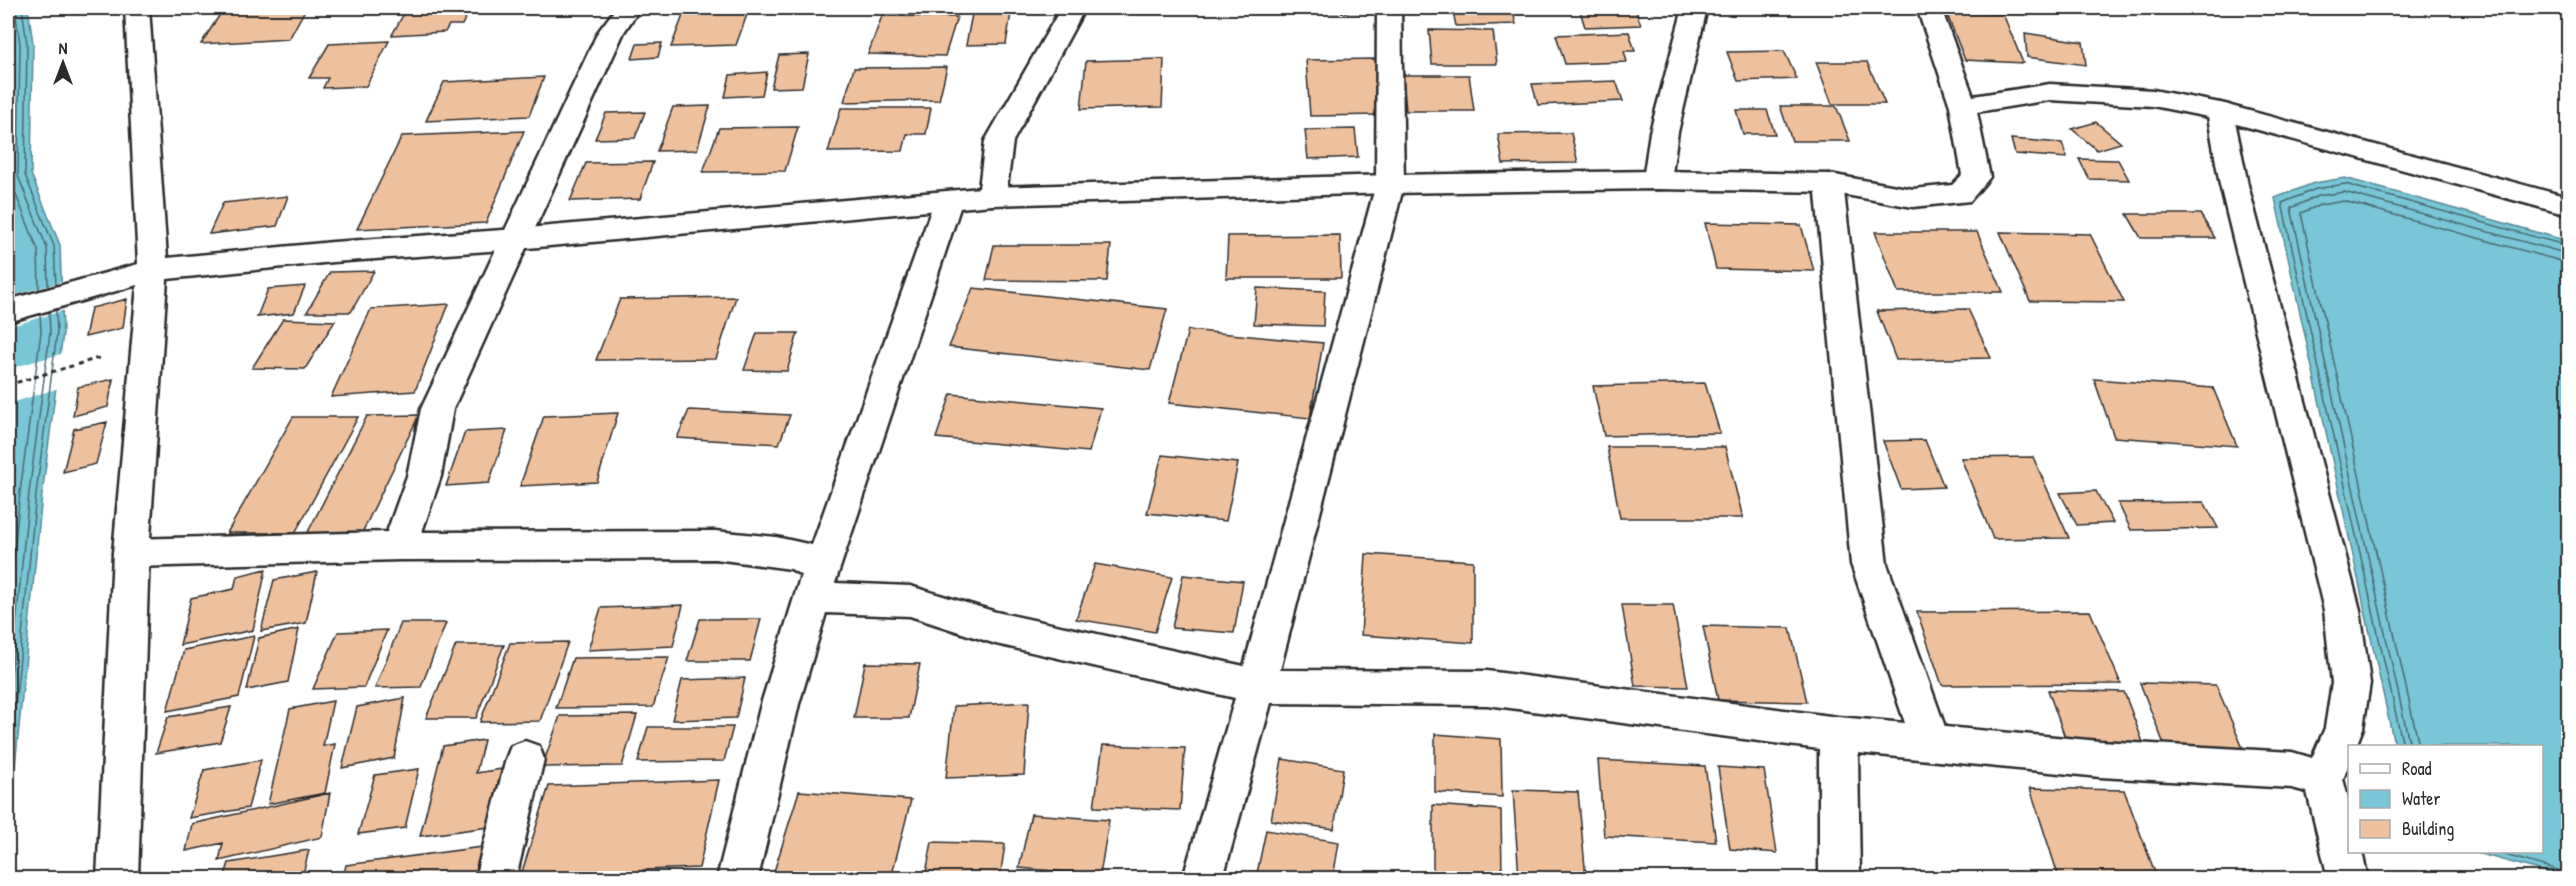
<svg xmlns="http://www.w3.org/2000/svg" width="2576" height="886" font-family="'Patrick Hand',sans-serif">
	<rect width="100%" height="100%" fill="#fff"/>
	<filter id="ink" filterUnits="userSpaceOnUse"><feTurbulence type="fractalNoise" baseFrequency=".0167" numOctaves="2"/><feDisplacementMap in="SourceGraphic" scale="12" xChannelSelector="R" yChannelSelector="G"/><feConvolveMatrix kernelMatrix="1 2 1 2 8 2 1 2 1" color-interpolation-filters="sRGB"/></filter>
	<g filter="url(#ink)">
		<path fill="#78c6d6" stroke="#598892" stroke-width="1.5" d="M8,8h20l5,35 -2,131 29,71 3,88 -21,162 -34,342z
			M2345,178l223,63v637l-95,-26h69v-106h-144l-5,-7 -118,-541 39,-15z"/>
		<path fill="#fff" d="M64,281l1,29 -57,17v-30z
			M64,353l-5,35 -51,16v-35z"/>
		<g fill="none" stroke-linecap="round" stroke-linejoin="round">
			<path stroke="#4a696f" stroke-width="1.5" d="M15,8l5,36 -2,132 29,72 1,39
				M22,8l5,36 -2,131 29,71 2,39
				M8,22l3,23 -2,132 29,73 1,40
				M8,614l12,-122 21,-160 -1,-18
				M8,705l21,-212 21,-160 -1,-21
				M2403,746l-121,-543 34,-14 29,-5 223,62
				M2410,746l-119,-538 27,-12 26,-4 224,62
				M2419,746l-118,-533 19,-8 24,-4 224,62
				M8,780l28,-286 21,-161 -1,-23
				M2495,852l63,18 5,8"/>
		</g>
		<path fill="#eec19e" stroke="#2b2b2b" stroke-width="1.5" d="M224,8h82l-17,31 -88,5z
			M407,8h63l-8,17h-13l-4,7 -53,3z
			M889,8h70v2h-71z
			M1263,8h106v4l-106,1z
			M1452,8h60l4,16 -60,2z
			M1579,8h56l6,17 -56,2z
			M748,12l-12,33 -65,2 13,-34z
			M1946,12l57,2 20,49 -58,-3z
			M1011,13l-5,31 -40,1 6,-31z
			M882,16l75,1 -12,39 -77,-2z
			M1429,30l64,1 4,33h-65z
			M1629,32l6,19h-11l3,11 -62,2 -9,-29z
			M2025,33l58,9 3,23 -59,-8z
			M389,41l-23,45 -43,2 5,-10h-19l20,-34z
			M662,43l-4,14 -26,2 5,-15z
			M1784,51l13,28 -59,2 -11,-29z
			M809,54l-7,33 -31,1 8,-33z
			M1164,59l-2,48 -81,2 5,-48z
			M1377,59l6,56 -73,1 -4,-56z
			M1816,62h51l18,42h-53z
			M947,67l-8,33 -95,2 10,-34z
			M767,72l-5,23 -37,2 5,-22z
			M1403,75h66l5,36h-68z
			M544,77l-15,39 -103,5 18,-39z
			M1616,81l7,20 -85,4 -6,-21z
			M710,106l-13,44 -40,1 16,-44z
			M1780,106h56l14,35h-58z
			M841,108h90l-5,26h-19l-4,17 -75,1z
			M1736,110h31l8,24h-32z
			M645,112l-10,26 -40,1 11,-26z
			M2096,122l25,21 -24,7 -25,-21z
			M798,127l-13,44 -82,1 16,-44z
			M1355,129l3,28 -50,2 -3,-29z
			M524,131l-38,92 -129,6 45,-93z
			M1571,133l7,30 -75,1 -5,-30z
			M2011,139l51,4 5,15 -52,-4z
			M2079,159l39,1 11,20 -40,-1z
			M653,162l-13,37 -70,2 16,-38z
			M288,196l-11,30 -68,8 14,-31z
			M2127,214h73l15,24h-74z
			M1705,223l96,2 13,46 -98,-2z
			M1875,232h102l26,60h-105z
			M2000,232l90,2 34,68 -94,-1z
			M1340,235l1,43h-115l2,-42z
			M994,245h117l-4,36 -121,-1z
			M374,271l-23,41h-44l23,-40z
			M305,286l-11,27 -37,4 11,-28z
			M973,288l194,21 -17,61 -201,-23z
			M1257,288l68,3 -2,35 -69,-2z
			M736,297l-20,62 -120,1 24,-61z
			M127,299l-4,29 -38,9 6,-29z
			M449,304l-34,87 -84,6 40,-88z
			M1968,309l23,49 -95,2 -19,-49z
			M283,319l52,2 -30,48 -53,-1z
			M1188,330l135,13 -13,75 -141,-15z
			M757,333h41l-11,38 -43,-1z
			M113,379l-5,28 -35,9 5,-29z
			M2094,379l119,9 24,58 -123,-9z
			M1705,383l15,50 -116,3 -11,-50z
			M951,394l150,14 -12,44 -153,-14z
			M689,410l101,5 -11,29 -102,-6z
			M618,413l-21,69 -77,4 24,-70z
			M419,415l-59,122 -55,1 62,-122z
			M293,417h65l-63,116h-68z
			M107,422l-11,42 -33,8 11,-43z
			M507,430l-18,53 -43,3 19,-54z
			M1925,440l19,47 -43,2 -18,-48z
			M1607,447h118l18,71h-123z
			M1162,455l76,8 -12,58 -79,-8z
			M2033,457l36,81 -76,1 -32,-81z
			M2096,491l17,32 -36,2 -17,-32z
			M2204,502l14,26 -87,2 -13,-27z
			M1366,554l107,7v82l-112,-8z
			M1095,564l77,13 -17,55 -79,-13z
			M266,569l-13,61 -73,15 11,-47 43,-9 3,-13z
			M317,572l-11,51 -45,8 13,-51z
			M1183,575l60,6 -9,52 -62,-5z
			M683,605l-10,41 -85,4 13,-42z
			M1622,605h51l15,82 -53,-1z
			M2090,611l31,73 -179,1 -25,-73z
			M700,619h61l-11,42h-63z
			M401,623h45l-25,64 -46,1z
			M1703,626l87,2 17,74 -89,-2z
			M299,629l-11,53 -41,8 12,-52z
			M387,630l-23,57 -51,2 25,-57z
			M254,636l-15,61 -72,14 17,-61z
			M568,642l-28,79 -60,1 30,-79z
			M456,645h48l-28,73h-50z
			M669,657l-16,50 -97,1 17,-50z
			M865,663l55,1 -11,54h-55z
			M745,678l-9,40 -64,2 10,-40z
			M2140,683l76,2 29,68 -78,-1z
			M2048,690l76,2 20,53 -77,-2z
			M405,698l-11,60 -52,10 15,-61z
			M333,701l-10,45 12,-2 -10,49 -57,11 22,-95z
			M1029,702l-5,73 -78,3 8,-72z
			M231,707l-11,35 -64,11 12,-36z
			M637,715l-15,51 -80,1 18,-51z
			M648,727h85l-9,34 -86,1z
			M1435,734l66,5 1,58 -67,-5z
			M484,740l-8,33 26,-4 -13,58 -69,9 23,-90z
			M1103,745l82,3 -5,62 -86,-3z
			M1282,759l61,10 -9,60 -63,-9z
			M261,760l-13,48 -59,10 15,-48z
			M1598,760l107,6 11,76 -112,-6z
			M1718,767l46,3 13,83 -47,-4z
			M419,769l-14,59 -47,6 17,-59z
			M719,780l-20,88 -56,2 -2,8h-72l2,-6 -50,3 28,-89z
			M2030,788l94,2 33,88h-98z
			M1513,790l65,2 8,86h-67z
			M799,791l112,9 -20,78h-119z
			M330,793l-8,44 -103,24 4,-18 -37,8 6,-27z
			M1433,805l68,5 1,68h-69z
			M1031,814l78,6 -9,55 -81,-7z
			M1266,830l73,12 -6,36h-77z
			M932,842l73,2 -5,34h-75z
			M490,846l-7,32h-140l3,-13z
			M309,850l-7,28h-78l5,-15z"/>
		<g fill="none" stroke-linecap="round" stroke-linejoin="round">
			<g stroke="#2b2b2b" stroke-width="5">
				<path id="street" d="M616,8h24l-16,24 -171,377 -12,67 -19,56 293,-1 61,6 36,8 122,-343 4,-7 10,-3 10,3 4,7 -127,381 75,3 86,26 248,54 132,-482 1,-176h24l3,176 -124,486 207,1 351,46 67,6 -54,-159 -36,-381 4,-7 10,-2 10,2 4,7 44,381 58,163 155,14 192,11 20,6 13,-30 7,-45 -8,-73 -104,-425 -13,-74 4,-6 9,-2 9,2 4,6 15,74 112,425 10,73 -7,45 -7,18h-6v16l-7,17 7,26v47h12l6,26h-40l-21,-86 -15,-4 -192,-11 -242,-24 2,125h-41v-129l-332,-44 -216,-2 -48,175h-40l52,-180 -239,-54 -86,-28 -84,-3 -27,91 -41,174h-41l44,-174 40,-129 -10,-6 -76,-10 -315,1 -269,7 -12,-4 -6,-10 6,-10 12,-4 256,-7 20,-56 14,-67 177,-377z
					M1061,8h24l-72,133 -7,55 -4,7 -10,2 -10,-2 -4,-7 7,-55z
					M1683,8h24l-29,124 -7,48 -4,7 -10,2 -10,-2 -4,-7 7,-48z
					M525,741l14,5 5,13 -28,119h-41l31,-119 5,-13z"/>
			</g>
			<g stroke="#2b2b2b" stroke-width="5">
				<path id="secondary" d="M125,8h24l18,250 166,-16 184,-13 475,-42 398,-12 267,-4 172,3 84,15 39,-4 10,-10 -12,-69 -33,-98h24l32,88 77,-12 103,6 67,13 348,94v18l-350,-96 -65,-13 -103,-6 -73,12 13,65 -20,24 -57,6 -84,-15 -172,-3 -267,4 -398,12 -475,44 -184,13 -166,17 -18,274 -11,325h-41l16,-325 24,-268 -129,37v-22l130,-36z"/>
			</g>
			<path stroke="#2b2b2b" stroke-width="3" stroke-dasharray="5 4" stroke-linecap="butt" d="M8,385l94,-28"/>
			<use href="#street" fill="#fff" fill-rule="evenodd"/>
			<use href="#secondary" fill="#fff" fill-rule="evenodd"/>
		</g>
	</g>
	<rect width="2576" height="886" fill="none" stroke="#fff" stroke-width="30"/>
	<rect x="15" y="15" width="2546" height="856" fill="none" stroke="#2b2b2b" stroke-width="2" filter="url(#ink)"/>
	<rect x="2348" y="745" width="195" height="108" fill="#ffffff" stroke="#aaaaaa" stroke-width="1.5"/>
	<rect x="2360" y="764" width="30" height="9" fill="#ffffff" stroke="#aaaaaa" stroke-width="1.5"/>
	<text x="2402" y="775" font-size="18" fill="#2b2b2b">Road</text>
	<rect x="2360" y="790" width="30" height="18" fill="#78c6d6" stroke="#aaaaaa" stroke-width="1.5"/>
	<text x="2402" y="805" font-size="18" fill="#2b2b2b">Water</text>
	<rect x="2360" y="820" width="30" height="18" fill="#eec19e" stroke="#aaaaaa" stroke-width="1.5"/>
	<text x="2402" y="835" font-size="18" fill="#2b2b2b">Building</text>
	<g transform="translate(63 63)" stroke="#ffffff" stroke-width="4.5" paint-order="stroke">
	<path d="M0-4.5L10 22L0 15L-10 22Z" fill="#2b2b2b"/>
	<text y="-9" font-size="16" font-weight="bold" text-anchor="middle" fill="#2b2b2b">N</text>
	</g>
</svg>
